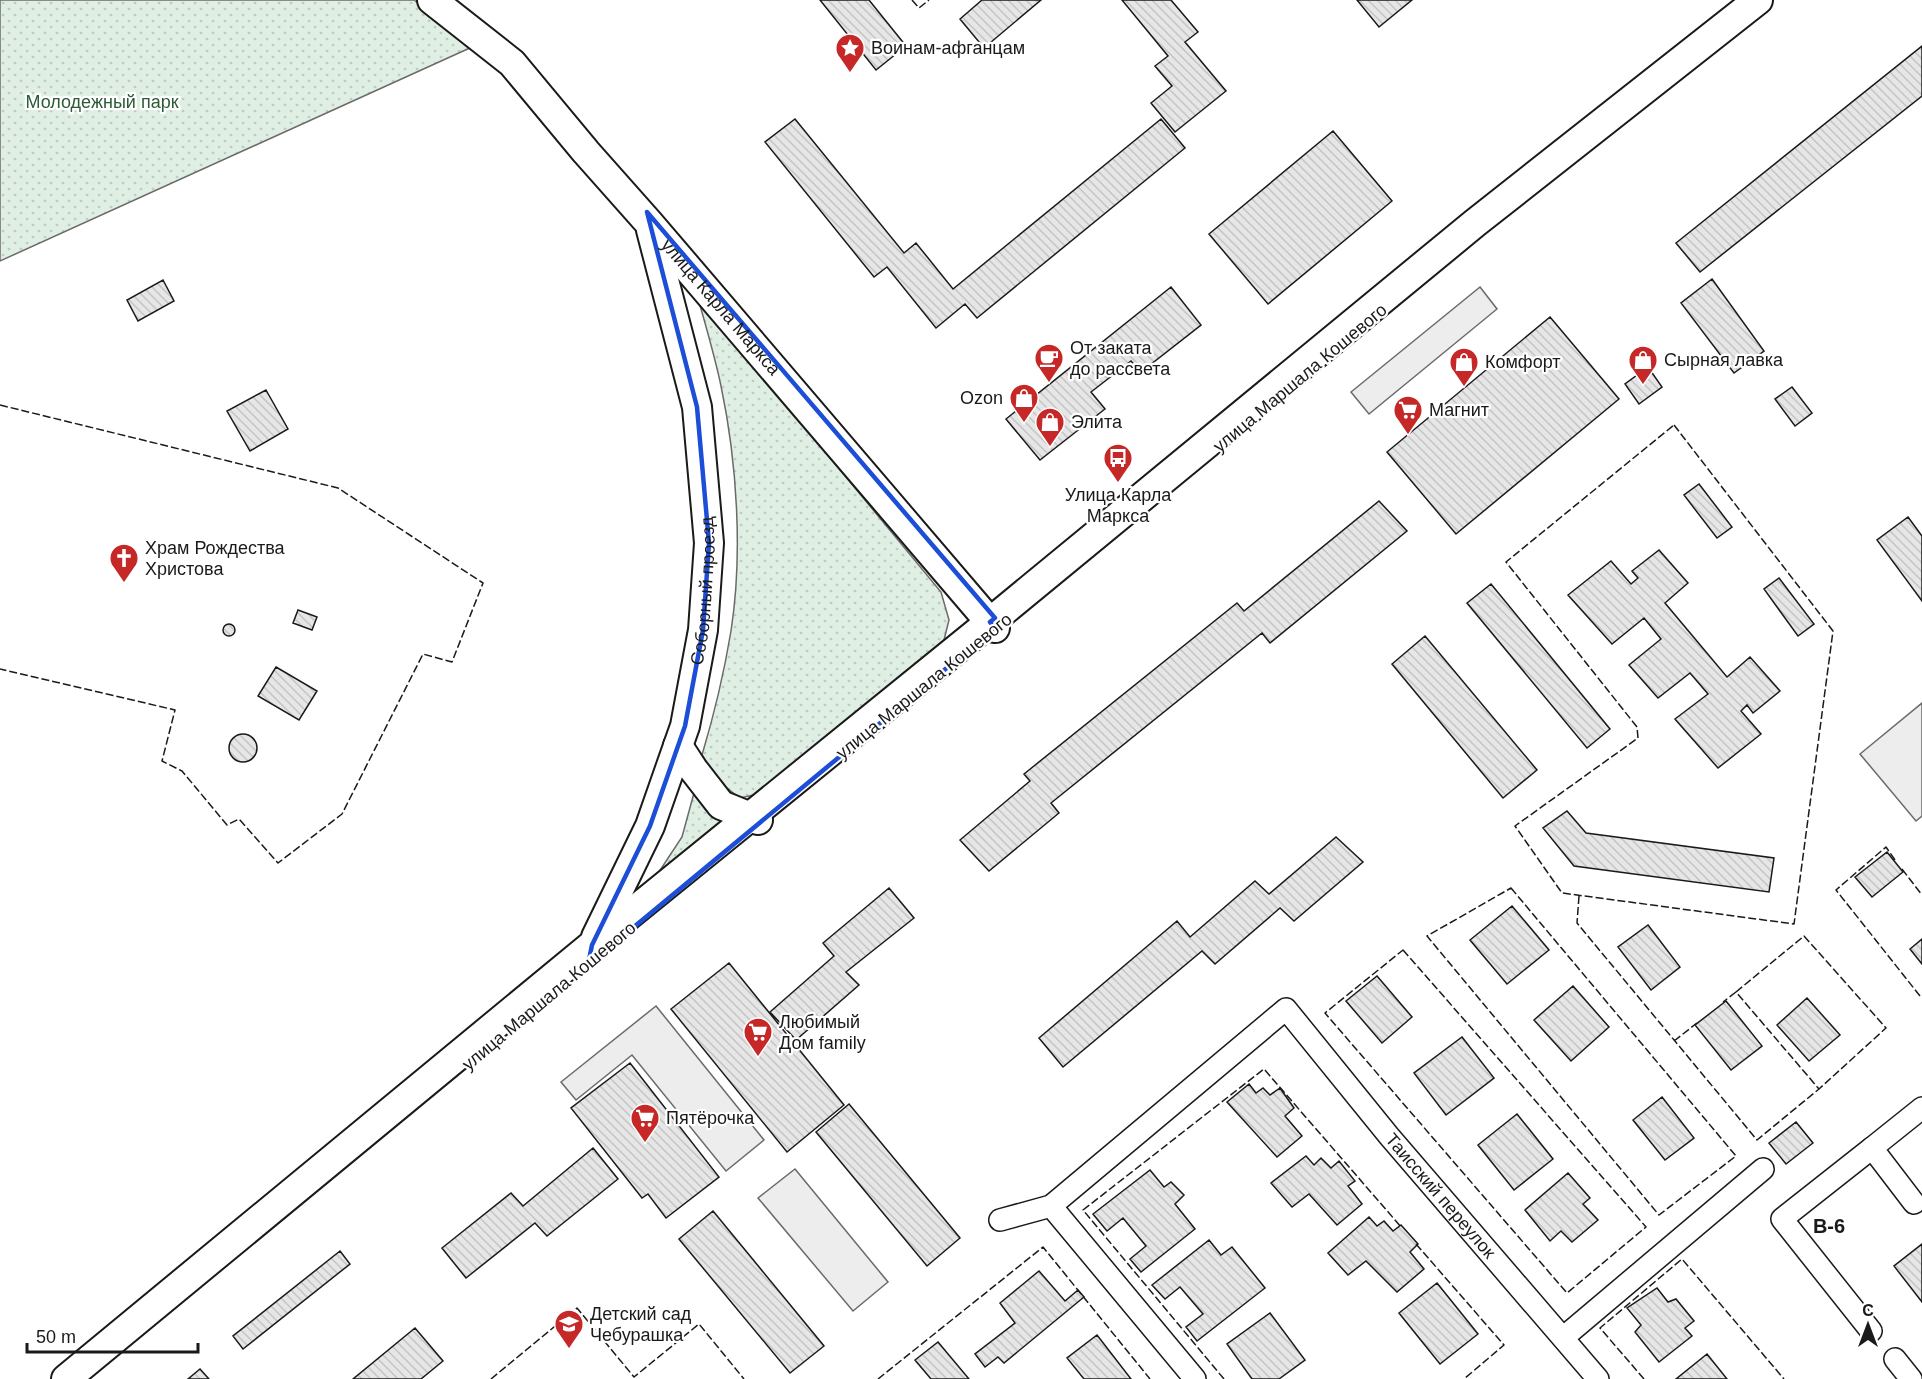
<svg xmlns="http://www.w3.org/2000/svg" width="1922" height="1379" font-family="Arial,sans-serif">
	<defs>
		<pattern id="grass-dots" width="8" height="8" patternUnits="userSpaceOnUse" patternTransform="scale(1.5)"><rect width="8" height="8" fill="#e0efe3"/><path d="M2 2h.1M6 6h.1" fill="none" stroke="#c0ccc2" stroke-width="1.8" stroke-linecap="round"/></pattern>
		<pattern id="building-back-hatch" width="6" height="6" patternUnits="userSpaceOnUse" patternTransform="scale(1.5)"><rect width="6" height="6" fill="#e6e6e6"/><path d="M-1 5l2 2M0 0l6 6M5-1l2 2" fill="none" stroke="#c5c5c5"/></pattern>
	</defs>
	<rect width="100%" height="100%" fill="#fff"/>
	<path fill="url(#grass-dots)" stroke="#6a6a6a" stroke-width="1.5" d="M0,0h414l58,47 -472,214z
		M698,298l243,294 8,28 -6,24 -175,148 -28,6 -21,-16 -17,-27c12,-40 22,-82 29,-124 12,-77 6,-169 -10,-245 -6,-29 -15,-59 -23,-88z
		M694,793l14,19 18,9 -73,60 29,-44z"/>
	<path fill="#ededed" stroke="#6a6a6a" stroke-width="1.5" d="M1480,287l17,22 -128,105 -18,-22z
		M1922,703v113l-6,5 -56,-67z
		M656,1006l108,134 -38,31 -94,-116 -56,45 -15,-18z
		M795,1169l93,113 -35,29 -95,-113z"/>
	<path fill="url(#building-back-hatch)" stroke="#1a1a1a" stroke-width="1.5" d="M820,0h49l37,46 -30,24z
		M982,0h59l-57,48 -24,-29z
		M1122,0h49l27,32 -13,10 41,49 -51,41 -24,-29 21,-17 -17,-20 13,-10z
		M1357,0h55l-33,27z
		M1922,46v50l-222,176 -24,-29z
		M795,119l109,134 12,-10 37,46 208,-170 24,29 -208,170 -12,-14 -29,24 -49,-61 -13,10 -109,-135z
		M1333,131l59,70 -124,103 -59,-70z
		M1712,279l52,72 -30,22 -53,-70z
		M163,280l11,21 -36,20 -11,-21z
		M1171,287l30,38 -60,47 -10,-11 -40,31 14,17 -65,51 -34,-41z
		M1550,317l69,82 -163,135 -69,-82z
		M1648,367l14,20 -23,17 -14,-20z
		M1792,387l20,26 -17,13 -20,-27z
		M266,390l22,39 -38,22 -23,-40z
		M1699,484l33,43 -15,11 -33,-43z
		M1379,501l28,30 -137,112 -8,-10 -211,170 8,10 -70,58 -29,-31 70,-59 -6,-7 213,-171 7,8z
		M1908,517l14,19v65l-45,-61z
		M1659,550l29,33 -23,20 62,74 23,-20 30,34 -27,22 -6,-8 -6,6 20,23 -43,34 -43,-49 33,-25 -18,-21 -32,25 -29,-33 32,-26 -17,-21 -32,26 -44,-49 43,-34 20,23 7,-6 -6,-7z
		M1779,578l35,46 -16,12 -34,-47z
		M1491,584l119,145 -23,19 -120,-145z
		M298,610l19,7 -5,13 -19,-7z
		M223 630a6 6 0 1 1 12 0a6 6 0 1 1-12 0Z
		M1425,636l112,134 -34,28 -111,-134z
		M276,667l41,24 -18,29 -41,-24z
		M229 748a14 14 0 1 1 28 0a14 14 0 1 1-28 0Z
		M1567,811l19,22 188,25 -5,34 -195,-26 -31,-38z
		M1336,837l27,25 -69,59 -14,-13 -65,56 -13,-13 -139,116 -24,-29 138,-117 13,16 65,-56 14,13z
		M1887,852l16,20 -31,25 -17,-20z
		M889,888l25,30 -68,54 13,13 -63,55 -26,-28 64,-56 -11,-13z
		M1512,906l37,44 -42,34 -37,-44z
		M1648,925l32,42 -29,23 -33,-43z
		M1922,939v25l-12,-15z
		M729,963l115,142 -57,47 -116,-143z
		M1377,976l35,41 -30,26 -36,-42z
		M1573,986l36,41 -38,34 -37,-41z
		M1807,998l33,37 -31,26 -32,-36z
		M1726,1001l36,45 -31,24 -36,-45z
		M1462,1037l32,41 -48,37 -32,-42z
		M630,1063l89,114 -53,41 -18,-24 -6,4 -71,-90z
		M1249,1084l7,9 7,-5 7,7 10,-7 14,20 -9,8 17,20 -25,21 -50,-55z
		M1662,1097l32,41 -29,22 -32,-40z
		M849,1104l111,134 -33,28 -111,-134z
		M1517,1114l36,45 -39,31 -36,-45z
		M1796,1122l17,21 -27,21 -17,-21z
		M593,1148l25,31 -71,57 -12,-13 -69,55 -24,-30 69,-55 12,13z
		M1306,1156l8,9 7,-7 10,10 8,-7 16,20 -7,5 14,18 -25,21 -28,-31 -17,13 -21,-24z
		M1150,1170l14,17 7,-5 13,13 -9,9 20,25 -54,43 -11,-13 16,-13 -23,-28 -16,13 -14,-17z
		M1568,1173l22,25 -7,6 15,16 -26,22 -11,-11 -11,10 -25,-31z
		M713,1211l111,135 -34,27 -111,-134z
		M1369,1217l8,9 7,-5 9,10 8,-6 17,19 -8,8 14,17 -27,23 -31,-31 -18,14 -20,-22z
		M1209,1240l12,15 11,-8 33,41 -68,53 -11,-14 17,-13 -23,-27 -15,12 -13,-14z
		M1922,1244v58l-28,-36z
		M340,1251l10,13 -107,85 -10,-13z
		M1039,1271l26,30 13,-11 6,7 -80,66 -6,-6 -13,10 -10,-13 40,-31 -15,-20z
		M1437,1283l41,51 -38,30 -41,-51z
		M1657,1288l11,14 8,-3 18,22 -9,7 7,8 -33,26 -24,-30 6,-7 -14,-17z
		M1270,1313l35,47 -26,19h-27l-25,-35z
		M415,1328l28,33 -22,18h-68z
		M1097,1335l34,44h-47l-17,-21z
		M938,1342l31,37h-38l-16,-19z
		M1707,1354l20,25h-51z
		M200,1369l9,10h-21z"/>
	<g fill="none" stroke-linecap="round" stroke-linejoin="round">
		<g stroke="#1a1a1a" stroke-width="24">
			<g id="street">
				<path d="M1914,1203l-42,-55 50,-40"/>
				<path d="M1051,1206l144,173"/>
				<path id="s1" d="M1000,1220l51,-14 235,-197 103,127 209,243"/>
				<path d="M1871,1331l-89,-112 90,-71"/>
				<path d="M1564,1337l199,-168"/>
				<path d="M1895,1359l16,20"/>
			</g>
		</g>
		<g stroke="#1a1a1a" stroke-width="32">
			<g id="secondary">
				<path id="s2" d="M432,0l80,63 74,89 63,71 346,405"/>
				<path d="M678,746l15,23 28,36 37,15"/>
				<path id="s3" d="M596,937l54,-111 35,-100 18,-96 6,-87 -12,-136 -46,-177"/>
				<path d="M66,1379l526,-434 403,-327 480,-395 283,-223"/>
			</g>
		</g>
		<use href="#street" stroke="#fff" stroke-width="21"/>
		<use href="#secondary" stroke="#fff" stroke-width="28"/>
		<path stroke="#1a1a1a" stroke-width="1.5" stroke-dasharray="8 3" stroke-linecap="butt" d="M912,0l7,8 10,-8
			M0,405l338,83 145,95 -31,79 -29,-8 -81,160 -64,49 -39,-44 -12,6 -45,-54 -20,-10 13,-51 -175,-41
			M1674,425l159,206 -39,293 -232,-31 -47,-67 123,-88 -1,-11 -131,-165z
			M1895,860l-9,-13 -50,43 84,106 2,-2
			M1902,869l20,26
			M1511,888l225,268 -77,59 -232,-279z
			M1579,896l-2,27 180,217 62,-51 -83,-97 -13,10
			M1403,950l243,277 -79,66 -242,-280z
			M1736,992l68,-56 82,92 -67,61
			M1674,1041l23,-18
			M1416,1244l88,101 -40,34
			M491,1379l86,-71 57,69 65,-53 45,55
			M878,1379l165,-132 107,132
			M1224,1379l-141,-169 181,-141 138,159
			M1644,1379l-44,-51 82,-69 102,120"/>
	</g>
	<path fill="none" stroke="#1d4ed8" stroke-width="4.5" stroke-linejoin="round" d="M647,212l348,406 -5,4 5,6 -407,337 4,-20 58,-119 35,-100 18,-96 6,-87 -12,-136z"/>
	<defs>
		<g id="sight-pin" transform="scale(1.5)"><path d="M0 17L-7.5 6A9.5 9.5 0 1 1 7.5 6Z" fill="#c62828" stroke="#fff"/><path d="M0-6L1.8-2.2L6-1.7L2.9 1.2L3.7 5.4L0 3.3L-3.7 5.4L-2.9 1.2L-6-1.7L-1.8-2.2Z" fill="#fff"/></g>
		<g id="cafe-pin" transform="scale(1.5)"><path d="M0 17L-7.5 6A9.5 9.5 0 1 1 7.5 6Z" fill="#c62828" stroke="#fff"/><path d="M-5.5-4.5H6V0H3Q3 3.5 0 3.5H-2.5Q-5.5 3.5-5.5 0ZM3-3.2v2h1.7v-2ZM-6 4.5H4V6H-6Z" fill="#fff"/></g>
		<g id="shop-pin" transform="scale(1.5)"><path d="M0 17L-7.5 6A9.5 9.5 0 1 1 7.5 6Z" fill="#c62828" stroke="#fff"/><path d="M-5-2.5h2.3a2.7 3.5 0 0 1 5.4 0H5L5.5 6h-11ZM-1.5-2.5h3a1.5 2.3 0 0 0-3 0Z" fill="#fff"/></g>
		<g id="supermarket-pin" transform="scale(1.5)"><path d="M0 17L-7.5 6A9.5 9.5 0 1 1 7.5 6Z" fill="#c62828" stroke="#fff"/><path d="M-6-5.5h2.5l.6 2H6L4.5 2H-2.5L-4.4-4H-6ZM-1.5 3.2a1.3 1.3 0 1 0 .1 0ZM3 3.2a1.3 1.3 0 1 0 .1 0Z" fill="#fff"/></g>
		<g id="bus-pin" transform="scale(1.5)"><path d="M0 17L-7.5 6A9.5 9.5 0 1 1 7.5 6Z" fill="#c62828" stroke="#fff"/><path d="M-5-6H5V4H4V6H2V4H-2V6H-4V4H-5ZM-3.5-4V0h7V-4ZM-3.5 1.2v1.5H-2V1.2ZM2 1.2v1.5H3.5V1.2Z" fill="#fff"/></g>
		<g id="church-pin" transform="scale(1.5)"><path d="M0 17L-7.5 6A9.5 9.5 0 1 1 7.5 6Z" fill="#c62828" stroke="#fff"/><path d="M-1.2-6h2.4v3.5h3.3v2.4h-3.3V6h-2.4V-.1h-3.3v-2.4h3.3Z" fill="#fff"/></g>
		<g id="school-pin" transform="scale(1.5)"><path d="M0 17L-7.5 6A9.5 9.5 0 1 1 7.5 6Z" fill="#c62828" stroke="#fff"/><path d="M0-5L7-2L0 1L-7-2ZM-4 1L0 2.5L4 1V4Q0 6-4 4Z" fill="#fff"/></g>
	</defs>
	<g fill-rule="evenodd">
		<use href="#sight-pin" x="850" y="48"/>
		<use href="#cafe-pin" x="1049" y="358"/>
		<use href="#shop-pin" x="1643" y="360"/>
		<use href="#shop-pin" x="1464" y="362"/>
		<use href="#shop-pin" x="1024" y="398"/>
		<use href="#supermarket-pin" x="1408" y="410"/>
		<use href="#shop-pin" x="1050" y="422"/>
		<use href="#bus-pin" x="1118" y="458"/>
		<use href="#church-pin" x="124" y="558"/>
		<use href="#supermarket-pin" x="758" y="1032"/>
		<use href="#supermarket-pin" x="645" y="1118"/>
		<use href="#school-pin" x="569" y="1324"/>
	</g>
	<g text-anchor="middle" stroke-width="4.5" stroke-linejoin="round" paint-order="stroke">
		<g font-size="18" fill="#1a1a1a" stroke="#fff" text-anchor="start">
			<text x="871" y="54">Воинам-афганцам</text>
			<text x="1070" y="354">От заката<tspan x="1070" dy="21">до рассвета</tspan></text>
			<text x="1664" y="366">Сырная лавка</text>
			<text x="1485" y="368">Комфорт</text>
			<text x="1003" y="404" text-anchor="end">Ozon</text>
			<text x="1429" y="416">Магнит</text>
			<text x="1071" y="428">Элита</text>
			<text x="1118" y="501" text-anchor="middle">Улица Карла<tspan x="1118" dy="21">Маркса</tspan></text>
			<text x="145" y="554">Храм Рождества<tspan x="145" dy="21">Христова</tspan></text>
			<text x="779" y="1028">Любимый<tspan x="779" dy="21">Дом family</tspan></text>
			<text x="666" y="1124">Пятёрочка</text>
			<text x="590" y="1320">Детский сад<tspan x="590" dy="21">Чебурашка</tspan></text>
		</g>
		<g font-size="18" fill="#2b5a34" stroke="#fff">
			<text x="102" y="108">Молодежный парк</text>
		</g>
		<g font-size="18" fill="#1a1a1a" stroke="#fff">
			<text dy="6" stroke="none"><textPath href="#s2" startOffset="423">улица Карла Маркса</textPath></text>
			<text transform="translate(1300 378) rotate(-40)" y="6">улица Маршала Кошевого</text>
			<text dy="6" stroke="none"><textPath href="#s3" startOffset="366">Соборный проезд</textPath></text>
			<text transform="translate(924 686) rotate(-39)" y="6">улица Маршала Кошевого</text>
			<text transform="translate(549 996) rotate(-40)" y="6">улица Маршала Кошевого</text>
			<text dy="6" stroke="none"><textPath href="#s1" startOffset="602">Таисский переулок</textPath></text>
		</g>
		<g font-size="20" font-weight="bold" fill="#1a1a1a" stroke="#fff">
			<text x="1829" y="1233">В-6</text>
		</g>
	</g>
	<g transform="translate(1868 1325)" stroke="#ffffff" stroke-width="4.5" paint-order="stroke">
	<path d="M0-4.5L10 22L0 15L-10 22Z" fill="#1a1a1a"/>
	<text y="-9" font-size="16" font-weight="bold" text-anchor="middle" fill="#1a1a1a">С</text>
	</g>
	<path d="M27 1343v9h171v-9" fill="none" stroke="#1a1a1a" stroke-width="3"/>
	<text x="36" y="1343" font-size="18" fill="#1a1a1a" stroke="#ffffff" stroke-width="4.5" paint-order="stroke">50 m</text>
</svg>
